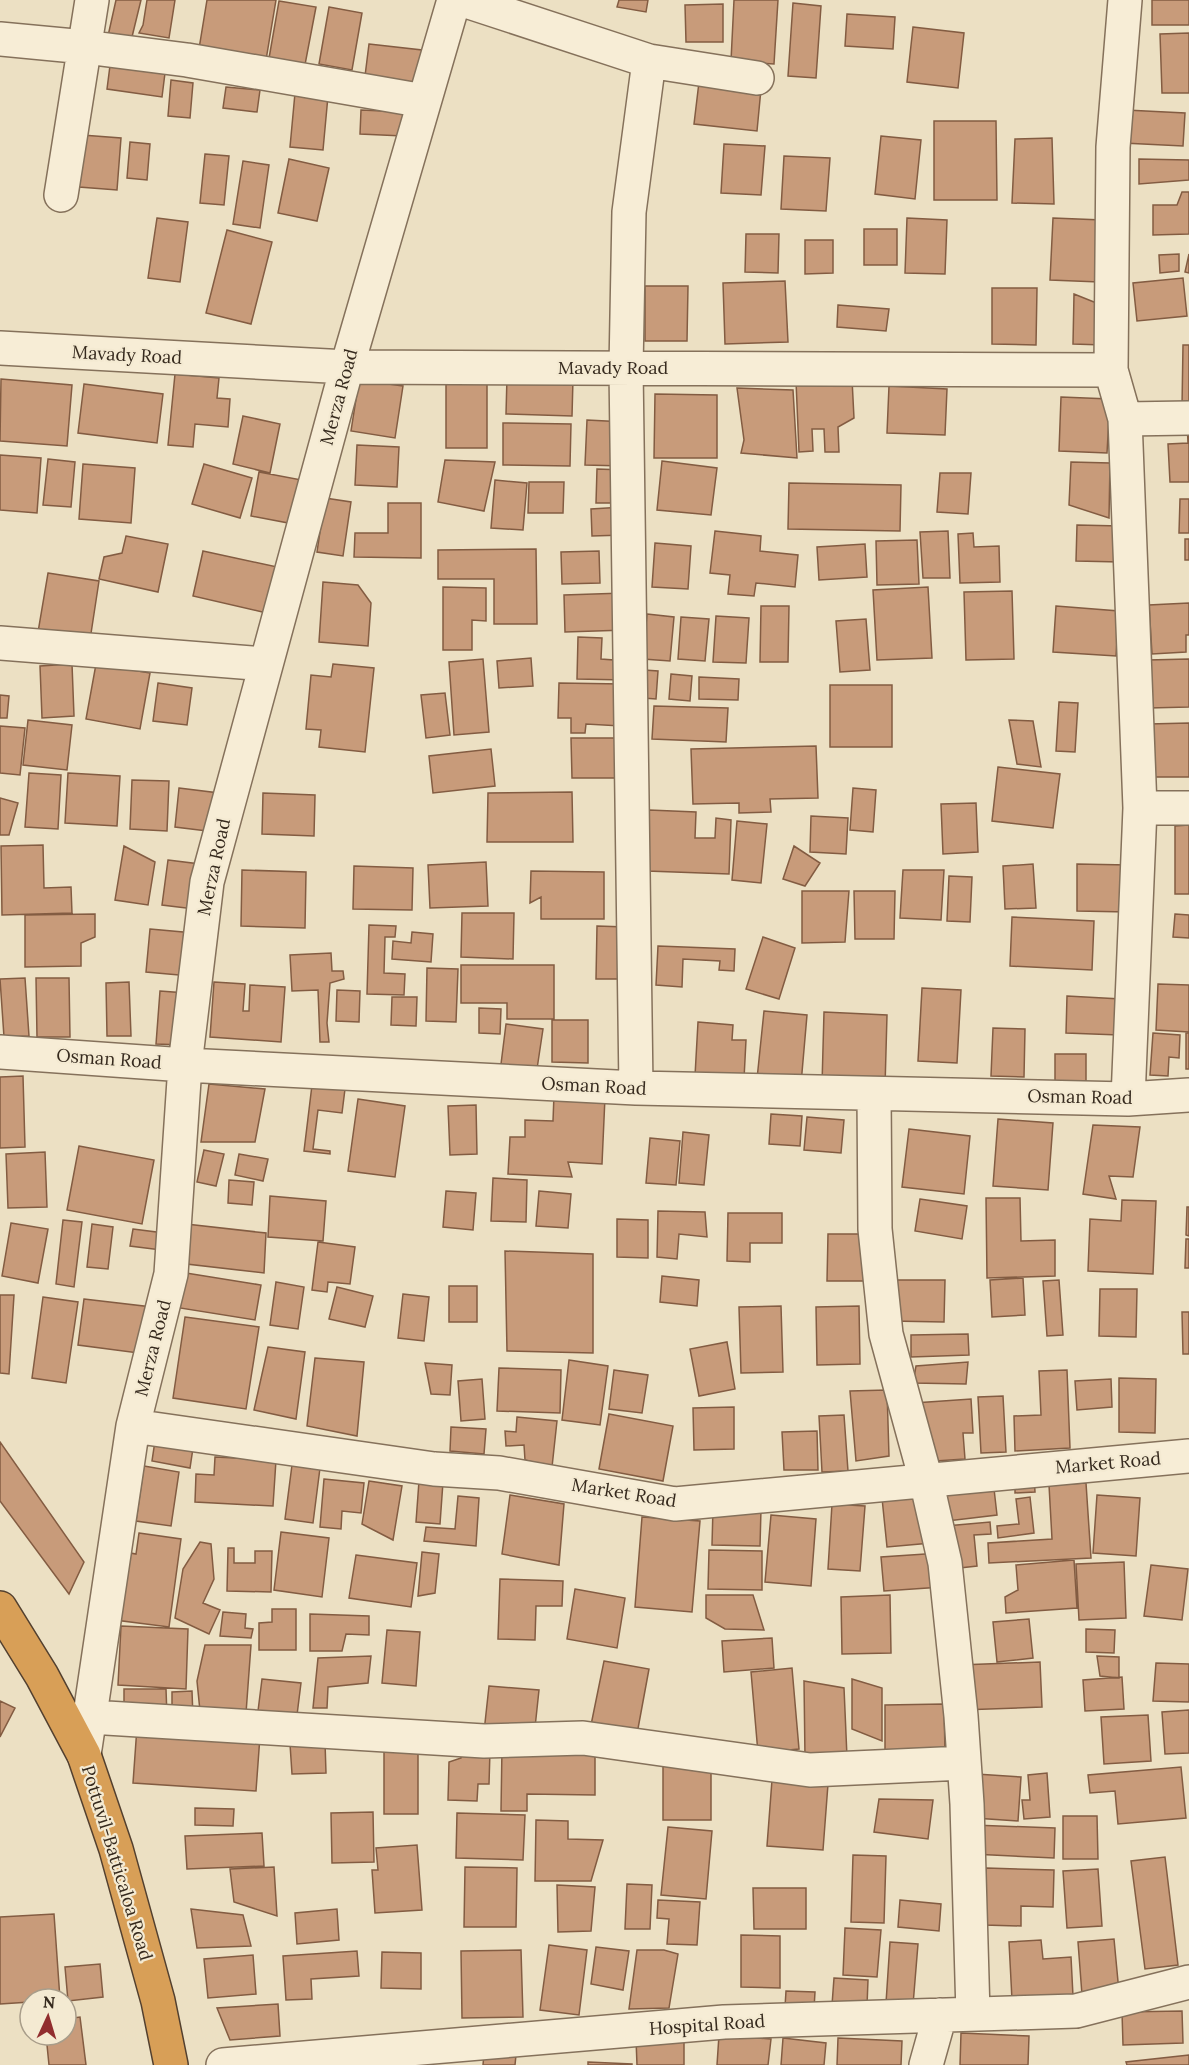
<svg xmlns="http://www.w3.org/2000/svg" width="1189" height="2065" font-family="Lora,serif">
	<rect width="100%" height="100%" fill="#ece0c3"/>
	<path fill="#c89b7a" stroke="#835c42" stroke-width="1.5" d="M116,0h25l-10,41 -23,-5z
		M147,0h28l-6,38 -30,-5 4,-8z
		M207,0h69l-11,66 -67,-11z
		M619,0h29l-2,12 -29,-5z
		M734,0h44l-4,64 -43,-3z
		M1152,0h37v25h-37z
		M279,1l37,6 -12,63 -36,-6z
		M793,3l28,3 -5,72 -28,-2z
		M723,4v38h-37l-1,-37z
		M329,7l33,6 -10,57 -33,-6z
		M847,14l48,3 -2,32 -48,-3z
		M913,27l51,6 -6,55 -51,-6z
		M1189,33v60h-27l-2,-59z
		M369,44l53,6 -5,41 -53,-7z
		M112,50l55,7 -5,40 -55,-8z
		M171,80l22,3 -3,35 -22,-2z
		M699,82l62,7 -4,42 -63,-7z
		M226,87l34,3 -3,22 -34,-4z
		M295,93l33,3 -5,54 -33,-3z
		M361,110l43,2 -1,24 -43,-2z
		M1126,110l59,3 -2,33 -60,-3z
		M934,121h62l1,79h-63z
		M82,135l39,3 -4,52 -38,-3z
		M881,136l40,4 -6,59 -40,-5z
		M1052,138l2,66 -42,-1 3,-64z
		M130,142l20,2 -3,36 -20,-2z
		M724,144l41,2 -4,49 -40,-2z
		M205,154l24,2 -5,49 -24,-2z
		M784,156l46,2 -4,53 -45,-2z
		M289,159l40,9 -12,53 -39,-8z
		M1139,159l50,1v20l-50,4z
		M243,161l26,4 -9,63 -27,-4z
		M1182,192h7v42l-36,1v-30h24z
		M157,218l31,4 -8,60 -32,-4z
		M907,218l40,2 -2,54 -40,-1z
		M1053,218l49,2 -3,62 -49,-2z
		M864,229h33v36h-33z
		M227,230l45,12 -21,82 -45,-11z
		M746,234h33l-1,39 -33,-1z
		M805,240h28v33l-28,1z
		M1179,254v17l-19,2 -1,-18z
		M1189,254v19l-4,-1z
		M1183,278l4,38 -50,5 -4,-38z
		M785,281l3,61 -63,2 -2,-61z
		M645,286h43l-1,55h-42z
		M992,288h45l-1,57 -44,-1z
		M1074,294l30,12 -1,39 -30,-1z
		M838,305l51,4 -3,22 -49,-4z
		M1183,345h6v62h-7z
		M175,374l44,4 -2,20 13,1 -2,28 -33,-3 -2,23 -25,-2z
		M446,376l41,1v71h-41z
		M507,377l66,2 -1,37 -66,-2z
		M1,379l71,6 -5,61 -67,-5z
		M852,379l2,39 -16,9 1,25h-14l-1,-23h-12l1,22 -14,1 -3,-71z
		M359,380l44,6 -8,52 -44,-7z
		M84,384l79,10 -6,49 -79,-10z
		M889,386l58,3 -2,46 -58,-2z
		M737,388l56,2 4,68 -56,-5 3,-13z
		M655,394l62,1v63h-63z
		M1061,397l49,2 -3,54 -48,-2z
		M243,416l37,8 -10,49 -37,-9z
		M587,420l38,2 -2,44 -38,-1z
		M1187,422h2v60h-19l-2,-38 20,-1z
		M503,423l68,1 -1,42 -67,-1z
		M357,445l42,2 -2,40 -42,-2z
		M0,455l41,3 -4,55 -37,-3z
		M48,459l27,3 -4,45 -28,-2z
		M445,460l50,2 -11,49 -46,-9z
		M662,461l55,7 -6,47 -54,-5z
		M1071,462l39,1 -1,55 -40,-13z
		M83,464l52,4 -4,55 -52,-4z
		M204,464l48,14 -12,40 -48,-14z
		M597,469l27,1 -1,33h-27z
		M259,472l48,9 -8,44 -48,-9z
		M940,473h31l-3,41 -31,-2z
		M495,480l32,3 -4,47 -32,-2z
		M529,482h35l-1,31h-35z
		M789,483l112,2 -1,46 -112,-2z
		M325,498l26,4 -8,54 -26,-4z
		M1180,499h9v34h-10z
		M388,503h33v55l-67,-1 1,-24h33z
		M623,507l1,28 -32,1 -1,-27z
		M1077,525l43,1v36l-44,-1z
		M715,531l46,5 -1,15 38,4 -3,32 -39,-4 -2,13 -26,-2 2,-19 -20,-2z
		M948,531l2,47h-27l-3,-46z
		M973,533l1,14 25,-1 1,36 -40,1 -2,-49z
		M126,536l42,8 -10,48 -59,-13 5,-22 18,-4z
		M1185,539h4v21h-4z
		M917,540l2,44 -42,1 -1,-44z
		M655,543l36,3 -3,43 -36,-2z
		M865,544l2,33 -48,3 -2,-33z
		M536,549l1,75h-43v-45h-56v-29z
		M203,551l79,17 -11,46 -78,-18z
		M599,551l1,32 -38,1 -1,-32z
		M48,573l51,8 -9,59 -52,-8z
		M323,582l35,3 13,18 -3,43 -49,-4z
		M443,587l43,1v33l-14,-1v30h-29z
		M928,587l4,71 -55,2 -4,-70z
		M1012,591l2,68 -48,1 -2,-68z
		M624,593l2,37 -61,2 -1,-37z
		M1189,603v32h-3v17l-34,2 -3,-49z
		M761,606h28l-1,56h-28z
		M1056,606l63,5 -3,45 -63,-4z
		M647,614l27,3 -4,44 -27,-2z
		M716,616l33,2 -3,45 -33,-1z
		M681,617l28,2 -4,42 -27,-2z
		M866,619l4,51 -30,2 -4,-51z
		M578,637l24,1 -1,21 26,2 -1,19 -49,-1z
		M531,658l2,28 -34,2 -2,-27z
		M483,659l6,73 -35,3 -5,-73z
		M1189,659v48l-40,1 -1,-48z
		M72,664l2,52 -32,2 -2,-52z
		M96,664l54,9 -10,56 -54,-10z
		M333,664l41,4 -9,84 -46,-5 2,-17 -15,-1 5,-54 20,2z
		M644,670l14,1 -2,28 -13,-1z
		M671,674l21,2 -2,25 -21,-2z
		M699,677l40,2 -1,21 -39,-1z
		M158,683l34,5 -5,37 -34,-4z
		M559,683l63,1 -1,42 -35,-2 -1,9h-14v-15h-13z
		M830,685h62v62h-62z
		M445,693l5,42 -24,3 -5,-43z
		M0,695l9,1 -2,22h-7z
		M1059,702l19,1 -3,49 -19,-1z
		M654,706l74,2 -2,34 -74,-3z
		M28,720l44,5 -5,45 -44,-5z
		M1009,720l24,1 8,46 -24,-3z
		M1189,723v54h-38l-2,-53z
		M0,726l25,2 -5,47 -20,-2z
		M571,738h44v40h-43z
		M816,746l2,52 -48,1 1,13 -32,1v-10l-46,1 -2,-55z
		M491,749l4,37 -62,7 -4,-37z
		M998,767l62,7 -7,54 -61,-7z
		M29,773l32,2 -3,54 -33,-2z
		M68,773l52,3 -3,50 -52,-3z
		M132,780l37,1 -2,50 -37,-2z
		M179,788l40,5 -4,39 -40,-5z
		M853,788l23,2 -3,42 -23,-2z
		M572,792l1,50h-86l1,-49z
		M263,793l52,2 -1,41 -52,-2z
		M0,798l18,5 -9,32h-9z
		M976,803l2,49 -35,2 -2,-50z
		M649,810l47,2 -1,26h20l1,-20 15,2 -2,54 -82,-3z
		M811,816l37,2 -2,36 -36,-2z
		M737,821l30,3 -6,59 -29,-3z
		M1189,825v69h-14v-68z
		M43,845l1,43 27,-1 1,26 -70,2 -1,-69z
		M124,846l31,16 -7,43 -33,-5z
		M794,846l26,17 -15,23 -22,-7z
		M168,860l32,4 -6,45 -32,-4z
		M486,862l2,44 -58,2 -2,-43z
		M1033,864l3,44 -31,1 -2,-43z
		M1077,864l51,1v47l-51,-1z
		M354,866l59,2 -1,42 -59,-1z
		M242,870l64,2 -1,56 -64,-2z
		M903,870h41l-3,50 -41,-2z
		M531,871l73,1v47h-63v-22l-11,6z
		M949,876l23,1 -2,45 -23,-1z
		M802,891h47l-4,51 -43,1z
		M854,891h41l-1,48h-39z
		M462,913h52l-1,46 -52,-2z
		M95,914v23l-14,6v23l-56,1v-52z
		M1175,914l14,1v23l-16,-1z
		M1012,917l82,4 -2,49 -82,-4z
		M369,925l27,1 -1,11h-10l-1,36 21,1 -1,21 -37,-1z
		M597,926l29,1 -1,52h-29z
		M150,929l44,4 -4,43 -44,-4z
		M412,932l21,2 -2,28 -39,-3 1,-18 18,2z
		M763,937l32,11 -16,51 -33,-10z
		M658,946l77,3 -1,22 -15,-1 1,-9 -37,-2 -1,28 -26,-2z
		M331,953l1,18h11l1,8 -14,4 -3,40 2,19h-9l-2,-52 -26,1 -2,-36z
		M461,965h93v54h-47v-16h-46z
		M427,968l31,1 -2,53 -30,-1z
		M25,978l4,58 -25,1 -4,-58z
		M36,978h33l1,59h-33z
		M129,982l2,54h-24l-1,-53z
		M214,982l31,2 -2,27h6l1,-26 35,2 -4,55 -71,-5z
		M1158,984l31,1v47l-33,-2z
		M922,988l39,2 -4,73 -39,-2z
		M337,990l23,1 -1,31 -23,-1z
		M160,991l26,2 -3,52 -27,-1z
		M1067,996l54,3 -2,36 -53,-2z
		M392,997h25l-1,29 -25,-1z
		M479,1008l22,1 -1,25 -21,-1z
		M764,1011l43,4 -6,69 -44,-5z
		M824,1012l63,3 -2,72 -63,-2z
		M552,1020h36v43l-36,-1z
		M698,1022l35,3 -1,15h14l-2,39 -49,-3z
		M506,1024l37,5 -6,40 -36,-5z
		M993,1028l32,1 -1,48 -33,-1z
		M1153,1033l27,2 -1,23 -10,-1 -1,19 -18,-1z
		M1186,1033h3v36h-3z
		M1055,1054h31v31l-31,-1z
		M23,1076l2,71 -25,1v-71z
		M209,1084l56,5 -10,53h-54z
		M312,1085l33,4 -3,24 -24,-3 -5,39 17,2v3l-26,-3z
		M554,1095l51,2 -3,67 -34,-2 4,15 -64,-3 2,-37h15v-17l28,1z
		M358,1099l47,7 -10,71 -47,-6z
		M476,1105l1,49 -27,1 -2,-49z
		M771,1114l31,2 -2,30 -31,-2z
		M807,1117l37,3 -3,33 -37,-3z
		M998,1119l55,4 -5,67 -55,-4z
		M1093,1125l47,2 -7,50 -24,-1 7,23 -33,-5z
		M909,1129l61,7 -6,58 -62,-7z
		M683,1132l26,3 -5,50 -25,-2z
		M650,1138l30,3 -4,44 -30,-2z
		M79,1146l75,14 -12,64 -75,-14z
		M204,1150l20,4 -8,32 -19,-4z
		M45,1152l2,55 -39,1 -2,-54z
		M239,1154l29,5 -5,22 -28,-6z
		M493,1178l34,2 -1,42 -35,-1z
		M229,1180l25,2 -2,23 -24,-2z
		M446,1191l30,2 -3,37 -30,-3z
		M539,1191l32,3 -3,34 -32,-2z
		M270,1196l56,5 -3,40 -55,-4z
		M986,1198h34l1,43 34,-1v36l-68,2z
		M920,1199l47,7 -5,33 -47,-8z
		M1122,1200l34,1 -3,73 -65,-3 2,-52 31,2z
		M1187,1207h2v29l-3,-1z
		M658,1211l47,1 2,25 -28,-3 -2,25 -20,-2z
		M728,1213h54v30h-32v19l-23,-1z
		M617,1219l31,1v38l-31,-1z
		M63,1220l19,2 -8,65 -18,-3z
		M11,1223l37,6 -10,54 -36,-7z
		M92,1224l21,3 -5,42 -21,-2z
		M186,1224l80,9 -2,40 -86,-10z
		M133,1229l31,4 -3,17 -31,-4z
		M828,1234h48v47h-49z
		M1186,1239h3v29h-4z
		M318,1242l37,5 -5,37 -22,-2 -1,10 -15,-2z
		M505,1251l88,3v99l-86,-2z
		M186,1273l75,12 -6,35 -75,-12z
		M662,1276l37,4 -2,26 -37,-4z
		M1023,1278l2,37 -33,2 -2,-37z
		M891,1280h54l-1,42 -54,-1z
		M1059,1280l4,55 -16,1 -4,-55z
		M276,1282l28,5 -6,42 -28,-4z
		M449,1286h28v36h-28z
		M337,1287l36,9 -8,31 -36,-8z
		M1100,1289h37l-1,48 -37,-1z
		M403,1294l26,3 -5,44 -26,-3z
		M0,1295h14l-5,79 -9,-1z
		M43,1297l35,5 -12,81 -34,-5z
		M84,1299l68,8 -6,47 -68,-9z
		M781,1306l2,66 -42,1 -2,-66z
		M859,1306l1,58 -43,1 -1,-58z
		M1182,1312h7v42h-6z
		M185,1317l74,10 -13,82 -73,-11z
		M968,1334l1,21 -58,2v-22z
		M727,1342l8,47 -36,7 -9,-47z
		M268,1347l37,5 -9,67 -42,-9z
		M315,1358l49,4 -7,74 -50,-10z
		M569,1360l39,6 -8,59 -38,-5z
		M968,1362l-2,22 -53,-1 3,-17z
		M425,1363l27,2 -2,30 -19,-1z
		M499,1368l62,2 -1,43 -63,-2z
		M614,1370l34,5 -6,38 -33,-4z
		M1067,1370l3,78 -55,3 -1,-35 27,-1 -2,-44z
		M1119,1378l37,1 -1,54 -36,-1z
		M482,1379l3,40 -24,2 -3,-40z
		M1111,1379l1,28 -35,3 -2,-29z
		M887,1390l2,66 -33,5 -6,-70z
		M1003,1396l3,56 -25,1 -3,-56z
		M971,1399l2,34h-10l2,26 -30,2 -1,-16h-16l-4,-42z
		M734,1407v42l-40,1 -1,-42z
		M609,1414l64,12 -10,55 -64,-12z
		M844,1415l4,56 -26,1 -3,-56z
		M517,1417l40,4 -5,46 -27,-7 -1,-15 -18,1 -1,-15 11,1z
		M451,1427l35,2 -2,25 -34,-3z
		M817,1431l1,39h-34l-2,-38z
		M155,1441l38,7 -3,20 -38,-7z
		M0,1442l84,120 -15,32 -69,-93z
		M215,1457l61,3 -3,46 -78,-4 1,-28 18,1z
		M292,1465l28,3 -7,55 -28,-4z
		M144,1466l35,6 -8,54 -35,-5z
		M1034,1476l1,16 -20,1v-7z
		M324,1479l40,4 -3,30 -19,-2 -1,18 -21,-2z
		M993,1480l4,35 -58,7 -4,-36z
		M369,1481l33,5 -9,54 -31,-16z
		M419,1481l24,1 -3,42 -24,-2z
		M1086,1483l5,75 -102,5 -1,-20 64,-4 -3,-54z
		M925,1493l6,50 -44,4 -5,-49z
		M510,1495l54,9 -5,61 -57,-11z
		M1097,1495l43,3 -4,58 -43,-3z
		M458,1496l21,2 -3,48 -52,-5 2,-14 29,2z
		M1030,1497l4,36 -36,5 -1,-12 22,-2 -3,-25z
		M832,1504l33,2 -5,65 -32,-2z
		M713,1508l48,1 -1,37 -48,-1z
		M771,1515l45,4 -5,67 -46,-4z
		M642,1517l58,4 -8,91 -57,-5z
		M990,1522l1,12 -17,1 3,31 -26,3 -5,-43z
		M281,1532l48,6 -7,59 -48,-7z
		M139,1533l42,6 -12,88 -54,-7 10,-68 11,2z
		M200,1542l11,2 3,35 -11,24 17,7 -11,24 -34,-16 8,-49z
		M228,1548h6v15h21v-12h17l-1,41 -44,-1z
		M709,1550l53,1v39l-54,-1z
		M422,1552l17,2 -4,39 -17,3z
		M940,1553l2,34 -58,4 -3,-34z
		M356,1555l61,8 -6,44 -62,-9z
		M1074,1560l3,48 -71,5 -1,-16 13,-7 -2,-25z
		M1124,1562l2,56 -47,2 -3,-56z
		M1151,1565l37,4 -6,51 -38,-4z
		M500,1579l63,2 -1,25h-26l-1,34 -37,-1z
		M575,1589l50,9 -8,50 -50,-9z
		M706,1595h47l11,35 -39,-1 -19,-11z
		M890,1595l1,58 -49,1 -1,-57z
		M272,1609h24v41h-37v-27l13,-1z
		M223,1612l23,2 -1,14 8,1 -2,9 -31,-2z
		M310,1614l59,2v19l-23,-1 -4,17h-32z
		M1029,1619l4,39 -36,4 -4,-40z
		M121,1626l67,3 -2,60 -68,-4z
		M1086,1629l29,1 -1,23 -28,-1z
		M387,1630l33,2 -4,54 -34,-3z
		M772,1638l2,30 -50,4 -2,-31z
		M205,1645h46l-5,68 -45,8 -4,-40z
		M371,1656l-3,27 -40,4 -1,21h-14l5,-50z
		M1097,1656l22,1v21l-19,-2z
		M604,1661l45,8 -12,65 -46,-9z
		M1040,1662l2,45 -81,3 -2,-45z
		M1156,1663l33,1v38l-36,-1z
		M792,1668l7,81 -41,4 -7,-81z
		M1122,1677l2,32 -39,2 -2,-31z
		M262,1679l39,4 -4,32 -39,-4z
		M852,1679l30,9v53l-30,-12z
		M804,1681l40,7 3,69 -42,1z
		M489,1686l50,4 -5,47 -50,-5z
		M124,1689h42l1,28 -43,1z
		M192,1691l1,27h-21v-26z
		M0,1701l15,7 -15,29z
		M944,1704l1,49h-60v-48z
		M1189,1710v43l-24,1 -3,-42z
		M1148,1715l3,46 -47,3 -3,-47z
		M137,1727l123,9 -4,55 -123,-8z
		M325,1742l1,31 -34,1 -2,-30z
		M502,1747l93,1v47l-68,-1v17h-26z
		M461,1749l29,2 -1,33h-11l-1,17 -29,-1 1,-38 12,-4z
		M384,1751l34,1v62h-34z
		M663,1759h48v61h-48z
		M1181,1767l5,51 -68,6 -3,-33 -25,2 -2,-18z
		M1047,1773l3,44 -26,2 -2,-19h8l-2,-25z
		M976,1774l45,3 -3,44 -44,-3z
		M772,1780l56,4 -5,66 -56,-4z
		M879,1799l54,1 -5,39 -54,-7z
		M195,1808l39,1 -1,17 -38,-1z
		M373,1812l1,50 -42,1 -1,-50z
		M457,1813l68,2 -2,45 -67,-2z
		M1063,1816h34l1,43h-35z
		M536,1820l32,1v18l35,1 -12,41h-56z
		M973,1825l82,3 -1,30 -82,-4z
		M668,1827l44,4 -6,68 -45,-4z
		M262,1833l2,33 -77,3 -2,-33z
		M417,1845l5,65 -47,3 -3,-43h6l-2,-22z
		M853,1855l33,1 -2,67 -33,-1z
		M1165,1857l13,108 -33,4 -14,-108z
		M274,1867l3,49 -43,-14 -4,-33z
		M465,1867l52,1 -1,59h-52z
		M986,1868l68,2 -1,37 -32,-1v20l-37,-1z
		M1098,1869l4,57 -35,2 -4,-57z
		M627,1884l25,1 -2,44h-25z
		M557,1885l38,2 -4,44 -33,1z
		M753,1888h53v41h-52z
		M658,1900l42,2 -3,43 -30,-1 2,-25 -12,-1z
		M900,1900l41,4 -2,27 -41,-4z
		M191,1909l52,6 8,31 -54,2z
		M337,1909l2,31 -42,4 -2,-31z
		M54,1914l6,85h-30v3l-30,2v-87z
		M845,1928l36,2 -4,47 -34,-2z
		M741,1935l39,1v52l-39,-1z
		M1114,1939l5,53 -37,3 -4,-53z
		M1041,1940l2,19 28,-2 2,39 -61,4 -3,-58z
		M890,1942l28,2 -5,61 -27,-2z
		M549,1945l38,5 -8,65 -39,-5z
		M596,1947l33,4 -6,39 -32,-6z
		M521,1950l2,67 -61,1 -1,-67z
		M637,1950h27l14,4 -9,54 -40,1z
		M357,1951l2,25 -48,3 1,20 -26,1 -3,-44z
		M382,1952l39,1v36l-40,-1z
		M253,1955l3,39 -48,4 -4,-39z
		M100,1964l3,33 -35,4 -3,-34z
		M834,1978l34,2 -1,26 -35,-1z
		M786,1991l29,1 -1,17 -29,-2z
		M278,2004l2,32 -50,4 -13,-32z
		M1182,2011l1,32 -60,2 -1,-33z
		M80,2017l6,48h-37l-3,-30h20v-16z
		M961,2033l68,3 -1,29h-68z
		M719,2035l52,4 -3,26h-51z
		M684,2038v27h-47l-1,-26z
		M783,2038l43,5 -2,22h-43z
		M838,2038l64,3 -1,24h-64z
		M484,2054l32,1 -1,10h-32z
		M1189,2055v10h-62l-1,-3z
		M588,2062l44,2v1h-44z"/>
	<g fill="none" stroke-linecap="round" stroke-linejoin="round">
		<g stroke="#85715b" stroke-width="36">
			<path id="minor" d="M463,0l186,61 108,17
				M0,39l85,8 102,13 237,41
				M61,195l31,-195
				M0,348l347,19 764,3 14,49 64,-1
				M1111,370l2,-223 12,-147
				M1125,419l15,389 -12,291
				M0,643l266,21
				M1140,808h49
				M0,1052l185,13 451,23 492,11 61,-4
				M636,1088l-10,-720 3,-156 20,-151
				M874,1094l1,135 11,105 40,146 19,83 16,153 6,88 6,210
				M133,1426l301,43 65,4 176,31 514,-48
				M90,1717l394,24 99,-3 227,32 154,-7
				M84,1755l49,-329 38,-152 14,-209 22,-183 140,-515 107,-367
				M223,2065l501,-43 352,-11 113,-29
				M926,2065l14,-50"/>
		</g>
		<g stroke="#53402f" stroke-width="36">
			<path id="highway" d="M0,1608l42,68 42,79 32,94 42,152 13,64"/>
		</g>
		<use href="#minor" stroke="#f7edd6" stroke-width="33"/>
		<use href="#highway" stroke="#d89f57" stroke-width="33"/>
	</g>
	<g text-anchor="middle" stroke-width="4.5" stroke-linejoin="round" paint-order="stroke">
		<g font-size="18" fill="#362a1e" stroke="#f4ead2">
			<text transform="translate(127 355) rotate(3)" y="6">Mavady Road</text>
			<text x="613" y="374">Mavady Road</text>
			<text transform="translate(339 397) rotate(-75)" y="6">Merza Road</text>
			<text transform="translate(214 867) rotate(-78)" y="6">Merza Road</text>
			<text transform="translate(109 1059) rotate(4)" y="6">Osman Road</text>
			<text transform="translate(594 1086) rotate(3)" y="6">Osman Road</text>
			<text transform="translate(1080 1097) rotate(1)" y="6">Osman Road</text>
			<text transform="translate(153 1348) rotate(-76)" y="6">Merza Road</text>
			<text transform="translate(1108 1463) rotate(-5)" y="6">Market Road</text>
			<text transform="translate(624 1493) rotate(9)" y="6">Market Road</text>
			<text transform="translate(117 1863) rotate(73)" y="6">Pottuvil-Batticaloa Road</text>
			<text transform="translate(707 2025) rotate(-4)" y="6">Hospital Road</text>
		</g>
	</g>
	<g transform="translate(48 2017) rotate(4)"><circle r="28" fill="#f4ead2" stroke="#a89d8a" stroke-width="1.5"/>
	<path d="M0-4.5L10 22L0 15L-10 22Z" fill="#912d2e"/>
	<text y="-9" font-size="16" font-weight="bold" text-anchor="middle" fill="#362a1e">N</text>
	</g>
</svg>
